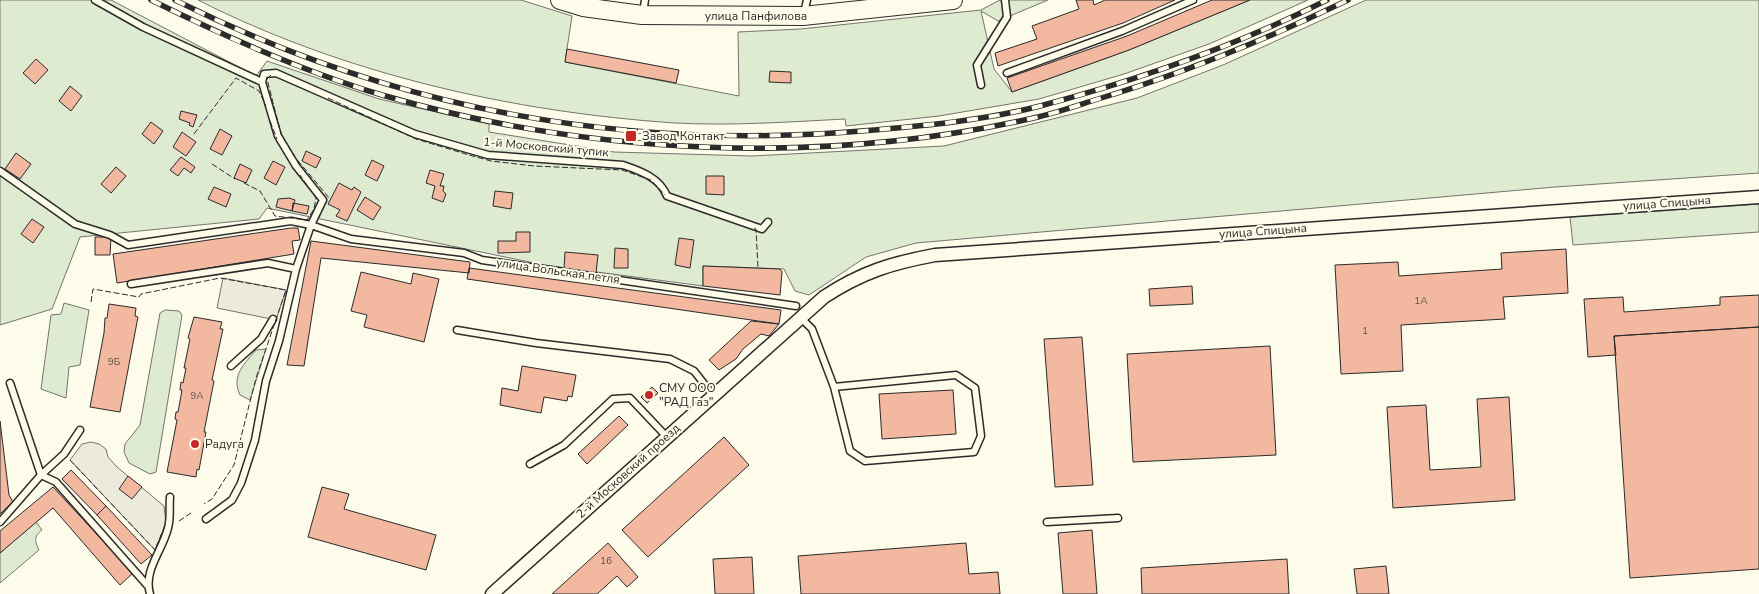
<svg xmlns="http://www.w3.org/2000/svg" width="1759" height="594" font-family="'Nunito Sans',sans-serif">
	<rect width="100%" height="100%" fill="#fdfbea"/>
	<path fill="#deebd1" stroke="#74746e" d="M0,0h111l145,76 11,-15 112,38 110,25v8l125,20 138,4 192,-10 193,-48 86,-33 143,-65h393v173l-204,14 -639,56 -50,14 -57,38 -14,-4 -11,-22 -81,-3v20l-159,-21 -277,-57 -8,11 -179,18 -28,72 -52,16z
		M198,0h323l51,16 -7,46 174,34 -1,-64 63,-3 180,-19 19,-10h48l-50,21 -17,-10 13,58 18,23 117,-42 121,-50h58l-99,44 -85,30 -85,25 -100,17 -93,10 -1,-7c-57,3 -114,7 -170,4 -163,-11 -331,-49 -477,-123z
		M1759,204v28l-186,13 -3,-28z
		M64,303l25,7 -9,55 -11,2 -3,31 -25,-9 10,-74 10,-1z
		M165,310l14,1 3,4 -26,157 -6,2 -21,-11 -5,-11 1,-8 15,-19 20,-112z
		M266,349l-16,51 -10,-5c-9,-19 4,-31 16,-45z
		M36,522l6,8c-9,7 -7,11 -3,20l-39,33v-30z"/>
	<path fill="#eceadb" stroke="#74746e" d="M223,278l63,12 -10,30 -59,-12z
		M91,442l8,2 7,5 2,8 9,10 47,39 2,17 -11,27 -85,-90 12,-16z"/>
	<path fill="#f2b8a0" stroke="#2b2b2b" d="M1076,0h17l1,5 11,-5h70l-52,23 -125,43 -3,-13 42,-14 -5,-13 47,-17z
		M1212,0h38l-121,50 -117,42 -5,-14 120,-42z
		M567,49l112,21 -3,13 -111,-21z
		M36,59l12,11 -13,14 -12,-11z
		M770,71l21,1v11l-22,-1z
		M70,86l12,10 -11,15 -12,-10z
		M181,111l16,4 -4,12 -4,-2 1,-2 -11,-4z
		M151,122l12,9 -9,13 -12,-10z
		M220,129l12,7 -10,19 -12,-6z
		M182,132l14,10 -10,14 -13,-9z
		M306,151l15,7 -5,10 -14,-7z
		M16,153l15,11 -11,15 -15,-10z
		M181,157l14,10 -4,6 -7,-5 -6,8 -8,-6z
		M372,160l12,6 -7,15 -12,-6z
		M273,161l12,6 -9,18 -12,-7z
		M240,164l12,6 -6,13 -12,-5z
		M116,167l10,9 -15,17 -10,-9z
		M430,170l14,4 -4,12h4l-1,5 3,3 -3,8 -11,-4 3,-12 -9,-3z
		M706,176h18v19l-18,-1z
		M339,183l13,7 2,-3 7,5 -14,29 -11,-5 4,-6 -12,-6z
		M214,187l17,7 -5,13 -18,-8z
		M495,191l18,2 -2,16 -18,-3z
		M365,197l16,10 -8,13 -16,-10z
		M289,198l6,2 -3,11 -16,-4 2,-8z
		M293,203l16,3 -2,8 -15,-3z
		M32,219l12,8 -11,16 -12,-9z
		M291,228h7l2,12 -8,1 2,13 -177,29 -4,-29z
		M516,232h14v20l-32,1v-12h18z
		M95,237h16l-1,18h-15z
		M679,238l15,2 -4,28 -15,-3z
		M311,241l159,21 -1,11 -148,-15 -17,108 -17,-1z
		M615,248l13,1v19h-14z
		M1566,249l2,44 -65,4 2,22 -104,6 2,46 -62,3 -6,-109 63,-3 1,14 103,-7 -1,-16z
		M565,252l33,3 -2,18 -32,-3z
		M703,266l77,3 2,3 -2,23 -77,-9z
		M469,268l312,42 -2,14 -312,-45z
		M361,272l50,12 2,-11 26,6 -15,63 -60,-15 3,-12 -16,-4z
		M1192,286l1,18 -43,2 -1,-17z
		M1759,295v32l-145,9 2,19 -28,2 -4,-58 39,-2 1,15 96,-7v-8z
		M109,304l27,4 -1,8 3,1 -18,95 -30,-5 14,-74 1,-15h2z
		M194,317l28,5 -2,7h3l-11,51 2,1 -10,51h2l-7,38 -2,-1 -1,8 -29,-5 10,-52 -2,-1 1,-7h2l4,-22h-2l1,-8 2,1 3,-15h-2l6,-29 -2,-1z
		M751,321l28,3 -10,12 -8,-2 -18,15 -7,10 -17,11 -10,-10z
		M1759,327v242l-129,9 -16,-242z
		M1082,337l11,148 -38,2 -11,-148z
		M1270,346l6,109 -143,7 -6,-108z
		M522,366l54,9 -4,22 -4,-1 -1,5 -23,-4 -3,16 -41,-8 2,-17 16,3z
		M652,387l6,6 -11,10 -6,-6z
		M953,390l3,44 -74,5 -3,-45z
		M1509,397l6,103 -122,8 -6,-101 39,-2 4,65 51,-3 -4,-68z
		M619,416l9,9 -41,39 -9,-10z
		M0,421l9,74 4,7 -13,12z
		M724,437l25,28 -101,92 -26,-27z
		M71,470l35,36 -9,9 -35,-36z
		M128,476l14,11 -10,12 -13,-10z
		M53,487l80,86 -13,12 -67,-77 -53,45v-22z
		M322,487l27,7 -5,15 92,26 -10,35 -118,-33z
		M106,506l46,49 -11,9 -44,-49z
		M1092,530l5,64h-34l-5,-61z
		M608,543l30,34 -11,10 -10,-11 -20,18h-45z
		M966,543l3,31 29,-2 2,22h-199l-3,-38z
		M752,557l2,37h-39l-2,-35z
		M1287,559l2,35h-147l-1,-26z
		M1386,566l3,28h-32l-3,-25z"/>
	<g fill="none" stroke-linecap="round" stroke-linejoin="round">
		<g stroke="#2b2b2b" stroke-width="9">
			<path id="service" d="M643,13l2,-13
				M804,13l3,-13
				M1007,73l115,-42 71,-31
				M262,82l2,-8 12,-1 139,61 73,21 135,10c18,6 37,13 44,31l95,33 6,-7
				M981,85l-4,-20 30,-48 -2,-17
				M0,171l75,53 35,11 18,10 163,-24 20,4 12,-25 -27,-34 -18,-30 -16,-54 -119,-55 -48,-27
				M131,284l137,-21 28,6
				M800,317l12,12 22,58 122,-12 19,13 6,48 -7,16 -109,9 -15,-10 -16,-64
				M457,330l79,13 134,16 24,12 19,24
				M231,366l30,-27 12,-20
				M10,383l31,92 15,7 91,103
				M530,464l34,-19 49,-46 17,-1 36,38
				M206,519l26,-19 9,-17 14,-43 11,-59 13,-40 17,-72 15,-44 40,14 113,14 18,7 314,46
				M0,522l41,-47 23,-21 16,-24
				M1047,522l71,-4
				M150,594c-7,-24 13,-44 18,-66 3,-10 1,-21 2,-31"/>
		</g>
		<g stroke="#2b2b2b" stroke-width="15">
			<path id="minor" d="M492,594l332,-297c38,-25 68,-34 111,-42l824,-58"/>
		</g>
		<g stroke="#2b2b2b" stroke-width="20">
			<path id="secondary" d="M560,0l23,7 59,8 161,1 150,-16"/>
		</g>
		<use href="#service" stroke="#fdfbea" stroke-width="6"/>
		<use href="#minor" stroke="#fdfbea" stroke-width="12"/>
		<use href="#secondary" stroke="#fdfbea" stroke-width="18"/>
		<g stroke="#2b2b2b" stroke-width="5.5">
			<path id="rail" d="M151,0c75,37 151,71 231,95 210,61 443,71 656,22 21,-5 41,-12 60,-18 87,-26 169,-60 250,-99
				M175,0c222,111 452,152 699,130 55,-5 112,-10 166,-24 98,-26 196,-60 287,-106"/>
		</g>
		<use href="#rail" stroke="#fdfbea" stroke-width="4" stroke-dasharray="11" stroke-linecap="butt"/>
		<path stroke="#2b2b2b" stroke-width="1" stroke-dasharray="6 2.5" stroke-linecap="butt" d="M271,75l-4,4 14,55 13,22 36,43
			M328,98l88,41 53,16 22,6 43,5 88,4 29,10 14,15
			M270,121l7,18
			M194,134l42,-56 23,13 7,15
			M212,164l23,15
			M244,183l16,8 15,25 32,4 7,-11 2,-11 -16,-23
			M754,228l2,1 2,39
			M91,302l2,-13 46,8 2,-3 79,-16 66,12 -30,88 -22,87 -22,34 -8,5
			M70,460l85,90 11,-27
			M179,521l12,-8"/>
	</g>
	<g fill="#c62828" stroke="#fdfbea" stroke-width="2">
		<rect x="625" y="130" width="12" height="12" rx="2.5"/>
		<circle cx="649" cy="395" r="5"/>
		<circle cx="195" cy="444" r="5"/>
	</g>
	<g text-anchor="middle" stroke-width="4" stroke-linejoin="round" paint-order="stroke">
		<g font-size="10" fill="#5d4e48">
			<text x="1421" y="304">1А</text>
			<text x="1365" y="334">1</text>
			<text x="114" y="365">9Б</text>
			<text x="197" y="399">9А</text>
			<text x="606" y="564">16</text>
		</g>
		<g font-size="12" fill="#2b2b2b" stroke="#fdfbea">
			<text x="756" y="20">улица Панфилова</text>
			<text transform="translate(546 147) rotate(5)" y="4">1-й Московский тупик</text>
			<text transform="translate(1667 203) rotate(-4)" y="4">улица Спицына</text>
			<text transform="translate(1263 231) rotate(-4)" y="4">улица Спицына</text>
			<text transform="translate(558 271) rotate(8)" y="4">улица Вольская петля</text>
			<text transform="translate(628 471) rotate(-42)" y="4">2-й Московский проезд</text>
		</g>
		<g font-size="12" fill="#2b2b2b" stroke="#fdfbea" text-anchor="start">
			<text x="642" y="140">Завод Контакт</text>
			<text x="659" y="392">СМУ ООО<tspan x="659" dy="14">"РАД Газ"</tspan></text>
			<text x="205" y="448">Радуга</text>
		</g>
	</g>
</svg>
